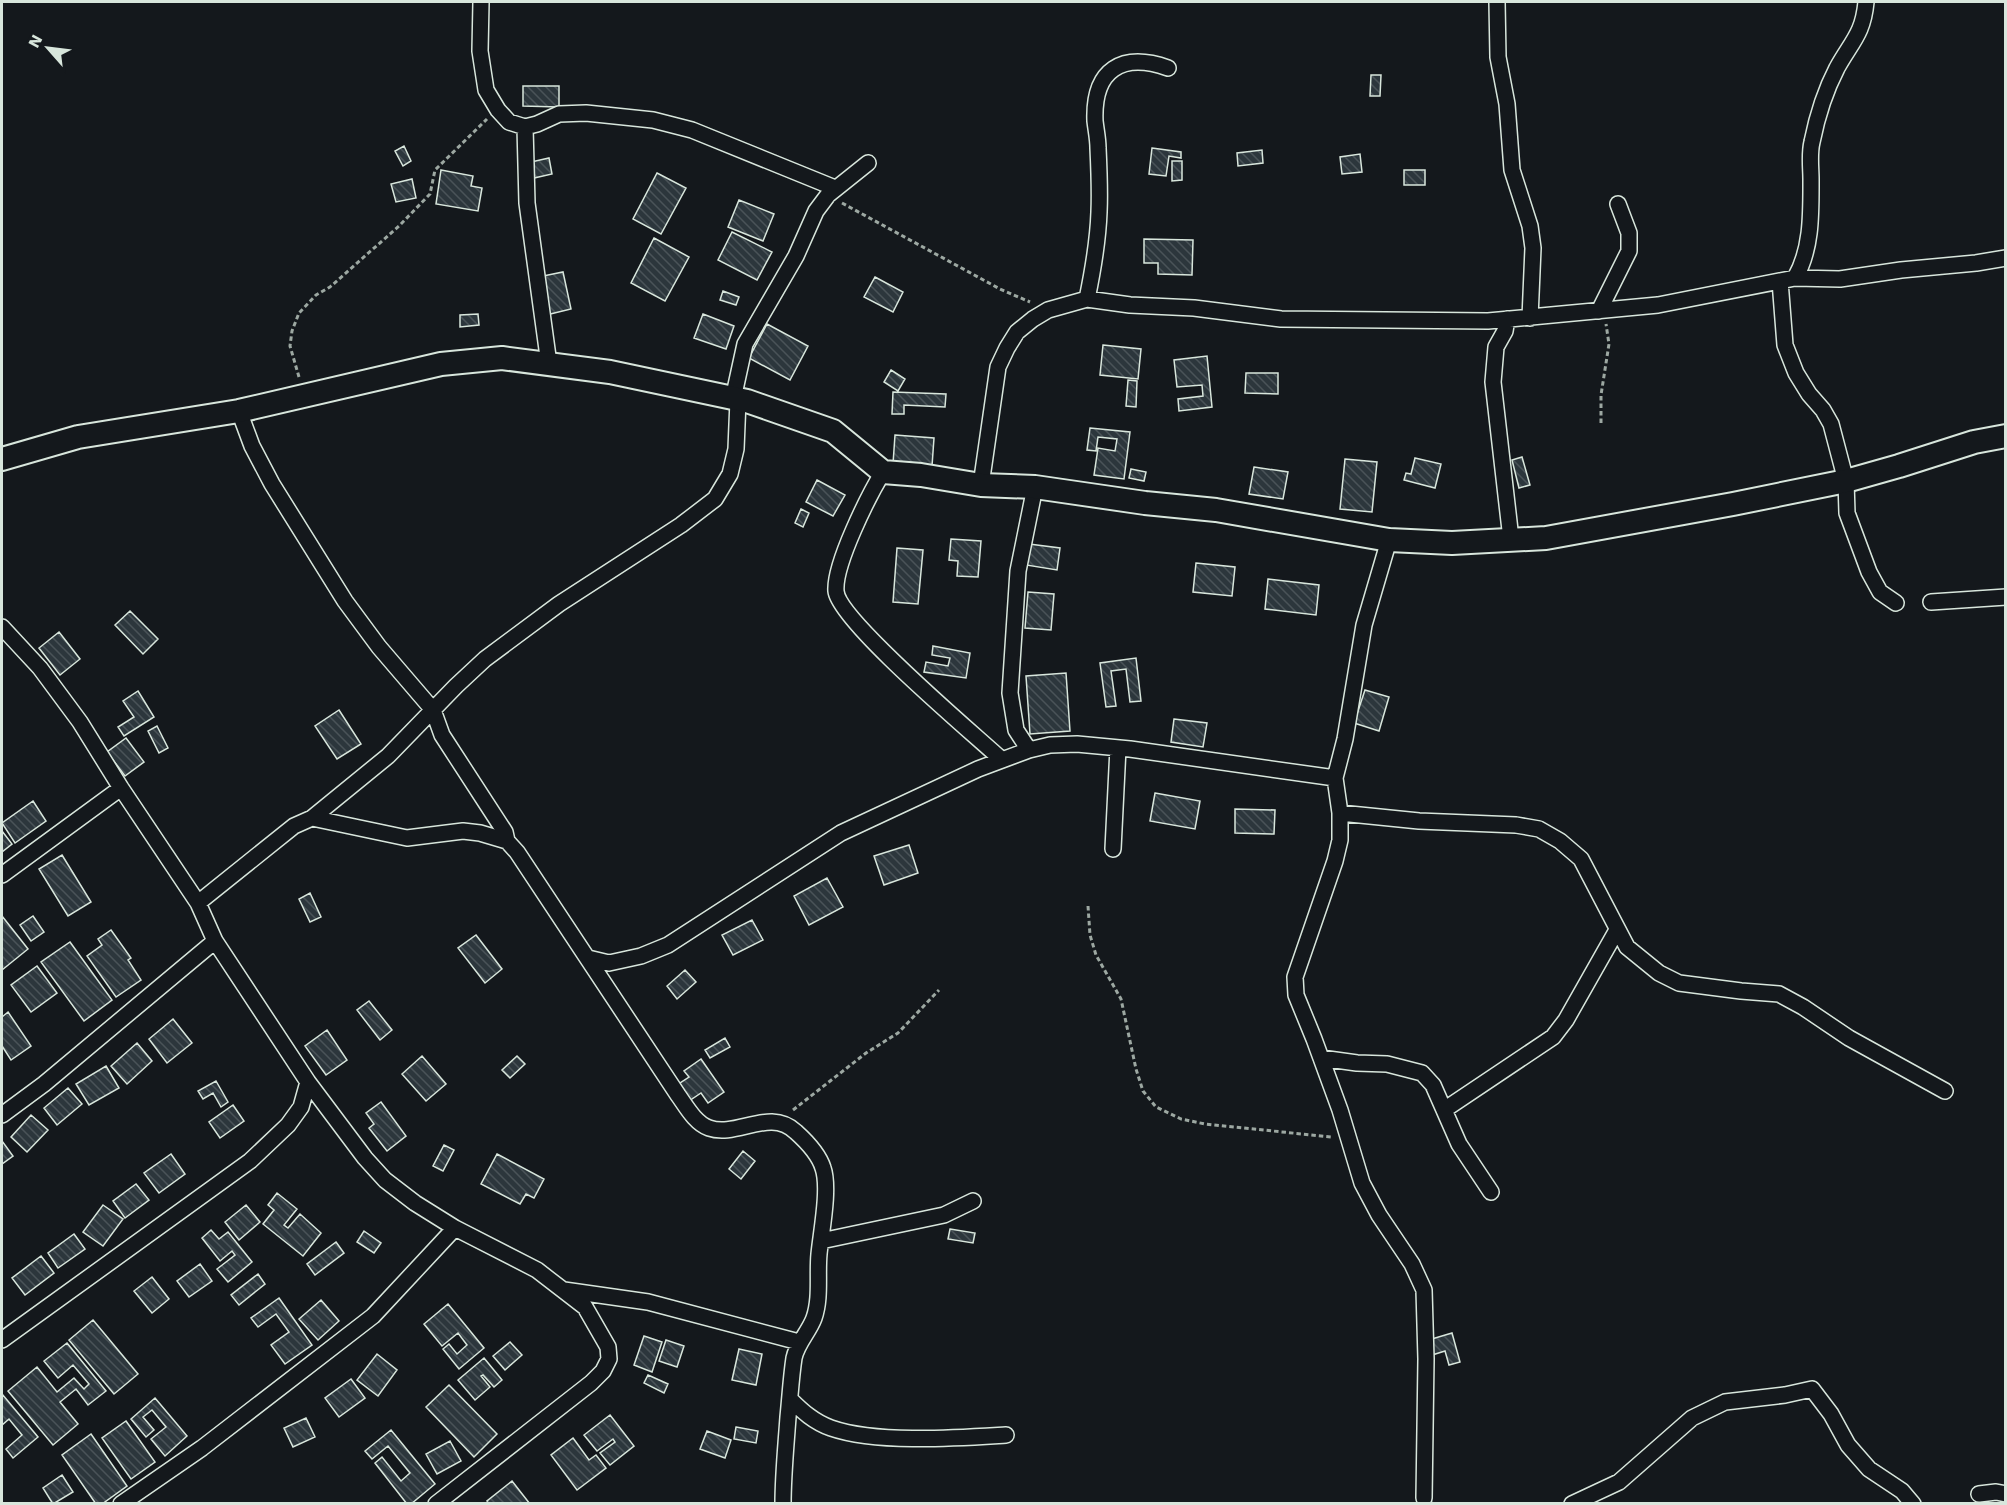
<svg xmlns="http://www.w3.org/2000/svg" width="2007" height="1505" font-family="'Work Sans',sans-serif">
	<defs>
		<pattern id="building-back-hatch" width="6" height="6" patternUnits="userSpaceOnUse" patternTransform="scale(1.5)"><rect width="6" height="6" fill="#2c363c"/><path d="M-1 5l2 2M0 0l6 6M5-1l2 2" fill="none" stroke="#4a5358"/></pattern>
	</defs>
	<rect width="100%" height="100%" fill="#14181c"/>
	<path fill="url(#building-back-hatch)" stroke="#d8e6dc" stroke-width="1.5" d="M1371,75h10l-1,21h-10z
		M523,86h36v21l-36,-1z
		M404,146l7,15 -8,5 -8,-15z
		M1152,148l29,4v6l-12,-2 -3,20 -17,-2z
		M1262,150l1,13 -25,3 -1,-13z
		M1360,154l2,18 -20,2 -2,-17z
		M549,158l3,16 -18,4 -3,-16z
		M1172,161h10v19l-10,1z
		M441,170l32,6 -2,10 11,2 -4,23 -42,-7z
		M1404,170h21v15h-21z
		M657,173l29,15 -25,46 -28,-15z
		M412,179l4,19 -20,4 -5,-18z
		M739,200l35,14 -11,27 -35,-14z
		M732,232l40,20 -15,28 -39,-20z
		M654,238l35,19 -24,44 -34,-18z
		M1144,239l49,1 -1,35 -34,-1v-11h-14z
		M563,272l8,37 -25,6 -8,-38z
		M875,277l28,15 -10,20 -29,-15z
		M723,291l16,6 -3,8 -16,-5z
		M478,314l1,11 -19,2v-12z
		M703,314l31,12 -8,23 -32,-11z
		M767,324l41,22 -18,34 -41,-22z
		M1103,345l38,4 -3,30 -38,-4z
		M1207,356l5,51 -33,4 -1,-12 25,-3 -1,-11 -25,2 -3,-27z
		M891,370l14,9 -7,12 -14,-9z
		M1246,373h32v21l-33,-1z
		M1128,380l9,1 -1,26 -10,-1z
		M893,392l53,2 -1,13 -41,-2v9h-12z
		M1090,428l40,4 -6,47 -30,-4 4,-27 17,3 2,-12 -19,-2 -2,14 -9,-1z
		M895,435l39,3 -2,28 -39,-2z
		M1522,457l8,28 -11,3 -7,-28z
		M1415,458l26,6 -6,24 -31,-8 2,-7 5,1z
		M1345,459l32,3 -5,50 -32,-3z
		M1254,467l34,5 -5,27 -34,-5z
		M1131,469l15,3 -2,9 -15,-3z
		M817,480l28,15 -12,21 -27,-14z
		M801,509l8,4 -6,14 -8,-4z
		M951,539l30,2 -3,36 -21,-1 1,-15 -9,-1z
		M1029,544l31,4 -3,22 -31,-5z
		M897,548l26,2 -5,54 -25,-2z
		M1196,563l39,4 -3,29 -39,-4z
		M1268,579l51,6 -3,30 -51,-6z
		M1028,592l26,2 -3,36 -26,-2z
		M130,611l28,28 -15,15 -28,-29z
		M59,632l21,27 -20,16 -21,-27z
		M933,646l37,7 -4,25 -42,-6 2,-10 22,4 2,-8 -18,-3z
		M1136,658l5,43 -11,1 -4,-33 -15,2 5,35 -10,1 -6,-44z
		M1066,673l4,58 -40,3 -4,-58z
		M1365,690l24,7 -10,34 -25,-8z
		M138,691l16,26 -30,19 -6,-9 16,-10 -11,-16z
		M339,710l22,34 -24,15 -22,-33z
		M1174,719l33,4 -4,24 -32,-5z
		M157,726l11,22 -9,5 -11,-22z
		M126,738l18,24 -19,14 -18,-24z
		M1155,793l45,8 -5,28 -45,-8z
		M33,801l13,20 -31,22 -13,-20z
		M1235,809l40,1 -1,24 -39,-1z
		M2,831l10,13 -10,8z
		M909,845l9,28 -34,12 -10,-29z
		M62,855l29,47 -23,14 -29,-47z
		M827,878l16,29 -34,18 -15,-29z
		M310,893l11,24 -11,5 -11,-23z
		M2,916l26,33 -26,21z
		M33,916l11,16 -13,9 -11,-16z
		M752,920l11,20 -30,15 -11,-20z
		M111,930l20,28 -3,2 13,20 -25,17 -29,-41 15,-11 -4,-6z
		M476,935l26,34 -17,14 -27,-35z
		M70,942l42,58 -28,21 -43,-59z
		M37,966l20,27 -26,19 -20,-27z
		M685,970l11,12 -19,17 -10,-13z
		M369,1001l23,29 -12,10 -23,-30z
		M8,1012l23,34 -20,14 -9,-14v-29z
		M173,1019l19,24 -25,20 -18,-24z
		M327,1030l20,30 -21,15 -21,-29z
		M725,1038l5,9 -20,11 -5,-8z
		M137,1043l15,18 -25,23 -16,-18z
		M422,1056l24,28 -20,17 -24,-27z
		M517,1056l8,8 -15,14 -8,-8z
		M701,1059l23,33 -16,11 -7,-10 -12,8 -12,-16 12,-8 -5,-6z
		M106,1066l13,22 -30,17 -13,-21z
		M216,1081l12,21 -7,5 -8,-14 -10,6 -5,-8z
		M68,1088l14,16 -25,21 -13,-17z
		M381,1102l25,34 -19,15 -18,-23 5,-4 -8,-11z
		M233,1105l11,16 -24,17 -11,-16z
		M31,1115l17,15 -21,22 -16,-15z
		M2,1141l11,15 -11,8z
		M444,1145l10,5 -11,21 -10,-5z
		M743,1151l12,10 -14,18 -12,-10z
		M171,1154l14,20 -26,19 -15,-20z
		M497,1154l47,25 -10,19 -8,-4 -6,10 -39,-20z
		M136,1184l13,16 -24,18 -12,-17z
		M277,1193l20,16 -13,16 4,3 12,-14 21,19 -18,23 -40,-32 11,-14 -6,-5z
		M103,1205l20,14 -20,27 -20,-14z
		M246,1205l14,17 -21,18 -14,-18z
		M950,1229l25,4 -2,10 -25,-4z
		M211,1230l8,9 9,-7 24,30 -24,20 -11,-13 18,-14 -3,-4 -12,10 -18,-23z
		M364,1231l17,12 -7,10 -17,-11z
		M74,1234l11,15 -27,19 -10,-15z
		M336,1242l8,11 -29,22 -8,-11z
		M41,1256l13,17 -29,22 -13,-17z
		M200,1264l12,17 -23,16 -12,-16z
		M258,1274l7,10 -26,21 -8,-10z
		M152,1277l17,22 -17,14 -18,-22z
		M279,1298l33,47 -27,19 -14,-19 18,-13 -13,-18 -18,13 -7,-9z
		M321,1300l18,21 -21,19 -19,-21z
		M448,1304l36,44 -25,21 -16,-20 6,-5 8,10 10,-9 -9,-12 -16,13 -18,-22z
		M93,1320l45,54 -24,20 -45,-54z
		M1452,1333l8,29 -11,3 -4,-14 -16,5 -4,-15z
		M644,1336l18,6 -10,30 -18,-7z
		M666,1340l18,6 -7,21 -18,-6z
		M510,1342l12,13 -17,15 -12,-14z
		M67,1343l39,48 -18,14 -12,-16 -16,13 18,22 -25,21 -45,-54 29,-24 20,25 17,-14 10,11 5,-5 -16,-19 -15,13 -14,-17z
		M739,1349l23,5 -6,31 -24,-5z
		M377,1354l20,16 -19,26 -21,-16z
		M484,1358l18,22 -8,7 -11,-12 -2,1 9,11 -15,13 -17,-20z
		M648,1375l20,9 -4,9 -20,-10z
		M351,1379l14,19 -26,19 -14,-19z
		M449,1385l48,49 -23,23 -48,-50z
		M2,1394l36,43 -25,21 -7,-9 16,-14 -13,-16 -7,6z
		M155,1398l32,38 -22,20 -14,-17 15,-12 -14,-17 -9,7 11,13 -8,7 -15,-18z
		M610,1415l24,31 -24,19 -10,-12 15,-11 -2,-3 -16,12 -13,-16z
		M306,1418l9,19 -22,10 -9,-19z
		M126,1421l29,41 -24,17 -29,-41z
		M736,1427l22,4 -2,12 -22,-4z
		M391,1430l44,54 -24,20h-4l-32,-41 7,-6 19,24 9,-8 -22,-27 -16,13 -7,-8z
		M707,1431l24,9 -6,18 -25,-9z
		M91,1434l36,52 -25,18h-6l-34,-49z
		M573,1438l16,22 7,-5 10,13 -29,22 -26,-35z
		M450,1441l11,20 -24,13 -11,-20z
		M62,1475l11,17 -20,12 -10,-16z
		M512,1481l18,23h-41l-2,-3z"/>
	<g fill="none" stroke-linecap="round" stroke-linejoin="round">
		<g stroke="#d8e6dc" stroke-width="18">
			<path id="street" d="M481,2l-1,49 6,39 12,20 11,12 16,5 12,-3 22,-10 27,-1 67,7 39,10 143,58
				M1497,2l1,55 9,47 5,66 18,56 3,22 -3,70
				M525,127l2,76 22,161
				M1795,278c17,-29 16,-65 16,-99 0,-11 -2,-25 1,-37 5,-25 13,-51 25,-74 15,-27 26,-34 29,-66
				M1780,281l5,64 11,28 13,21 14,16 8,14 15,57 1,32 22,59 11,20 16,11
				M1087,299c6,-29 11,-57 12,-87 1,-21 0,-43 -1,-64 0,-9 -2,-18 -3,-27 -2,-52 27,-69 73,-53
				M1599,311l30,-60v-18l-11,-29
				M1507,319l-2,12 -9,16 -3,35 18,157
				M733,399l12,-55 51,-88 20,-45 12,-16 40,-32
				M239,411l13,35 20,38 73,117 34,46 54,63 9,25 63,97 2,9
				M883,472c-14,23 -49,92 -47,119 2,29 139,144 166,169
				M981,485l17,-118 9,-19 10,-16 16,-13 15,-9 39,-11 43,6 64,3 87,11 207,2 170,-16 137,-27 45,1 61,-9 75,-7 30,-5
				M1389,540l-25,85 -19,114 -10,39 5,35v27l-5,21 -40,116 1,18 18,44 26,71 22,73 17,32 33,49 12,26 2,69 -2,139
				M1931,602l75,-5
				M2,627l38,41 40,54 41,66 77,115 17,38 93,141 57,76 20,22 30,23 40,25 82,42 48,37 23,40 1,12 -6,12 -12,12 -155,121
				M1029,750l-13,-20 -6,-37 8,-122 17,-84
				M1340,813l79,8 97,4 23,4 21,12 21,18 46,88 32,26 20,10 62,8 38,3 24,13 46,31 96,53
				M312,818l76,-62 68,-70 29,-27 74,-55 122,-79 34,-26 15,-25 6,-25 2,-49
				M1113,849l5,-101
				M2,875l119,-87
				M198,903l96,-77 18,-8 95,20 56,-7 17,2 27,8 10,11 161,243c8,11 17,28 31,33 28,10 61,-21 87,4 10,9 23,23 27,36 7,20 -2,65 -4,86 -2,21 2,44 -5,64 -5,14 -17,25 -20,40 -3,20 -4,40 -6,59 -2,29 -5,58 -5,87
				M588,958l21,5 32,-7 27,-11 173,-112 137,-64 51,-19 21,-5 27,-1 53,5 205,29
				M1321,1058l36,5 30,1 35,9 11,12 26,59 32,48
				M1444,1110l109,-73 13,-17 51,-90
				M2,1115l42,-31 171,-143
				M821,1241l123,-26 29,-14
				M564,1290l84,12 151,40
				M2,1340l248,-179 38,-36 13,-18 7,-25
				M790,1399c12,12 24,23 41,29 46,16 126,10 175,7
				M1979,1494l17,-2 10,2
				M121,1504l81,-56 171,-132 82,-88
				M1572,1504l47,-22 73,-64 33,-16 60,-7 27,-6 19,25 17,31 21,24 33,22 11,13"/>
		</g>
		<g stroke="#d8e6dc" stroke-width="26">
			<path id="secondary" d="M2,459l76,-22 161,-26 202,-47 61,-6 108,14 137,29 86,30 50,41 38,3 60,10 54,2 110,16 71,7 173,30 63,3 94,-5 187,-34 113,-23 53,-15 75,-24 32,-6"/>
		</g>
		<path stroke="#9da8a2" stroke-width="3" stroke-dasharray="4.5 3" stroke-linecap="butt" d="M842,203l158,86 30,13
			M299,377l-9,-31 2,-15 7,-18 17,-18 14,-8 69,-61 31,-32 5,-24 52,-51
			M1601,423v-28l8,-51 -3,-20
			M1088,906l2,29 6,20 25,44 15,70 7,22 13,16 25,12 24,5 126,13
			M793,1110l73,-57 32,-20 41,-43"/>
		<use href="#street" stroke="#14181c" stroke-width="15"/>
		<use href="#secondary" stroke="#14181c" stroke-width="22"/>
	</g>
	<rect width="2007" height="1505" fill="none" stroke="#d8e6dc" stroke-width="6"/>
	<g transform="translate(48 48) rotate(298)" stroke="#14181c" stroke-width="4.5" paint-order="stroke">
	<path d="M0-4.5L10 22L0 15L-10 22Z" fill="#d8e6dc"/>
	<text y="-9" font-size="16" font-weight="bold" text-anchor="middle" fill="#d8e6dc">N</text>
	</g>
</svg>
